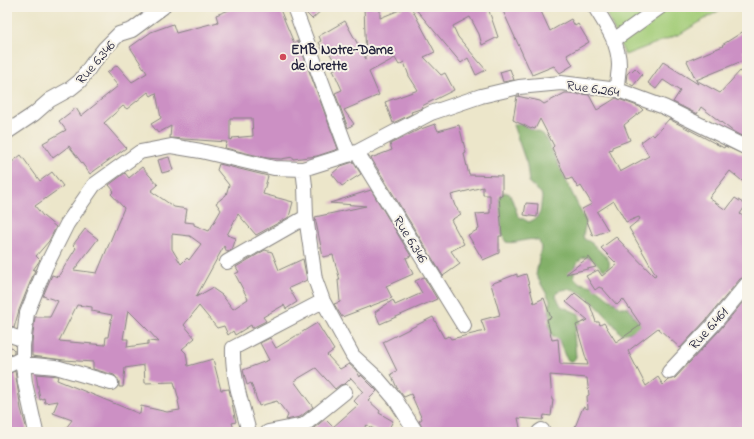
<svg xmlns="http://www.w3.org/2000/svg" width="754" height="439" font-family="'Indie Flower',sans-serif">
	<rect width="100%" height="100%" fill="#f7f3e8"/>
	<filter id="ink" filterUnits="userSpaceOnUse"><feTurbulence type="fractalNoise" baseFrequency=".025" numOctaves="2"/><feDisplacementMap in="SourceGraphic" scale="8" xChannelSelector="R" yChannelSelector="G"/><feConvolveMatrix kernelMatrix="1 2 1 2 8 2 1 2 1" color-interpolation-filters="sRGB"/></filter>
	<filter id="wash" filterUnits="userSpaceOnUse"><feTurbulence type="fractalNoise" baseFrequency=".012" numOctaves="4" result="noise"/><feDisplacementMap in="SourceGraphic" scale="16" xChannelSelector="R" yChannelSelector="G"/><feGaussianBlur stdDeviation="0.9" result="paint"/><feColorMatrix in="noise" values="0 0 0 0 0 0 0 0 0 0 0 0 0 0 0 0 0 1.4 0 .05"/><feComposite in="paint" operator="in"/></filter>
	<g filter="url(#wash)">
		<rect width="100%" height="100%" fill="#ece6ca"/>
		<path fill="#a4cd79" stroke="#63785a" d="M605,7h120l-45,27 -55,21 -21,-47z"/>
		<path fill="#83b069" stroke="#526952" d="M516,124l7,1 21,10 42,87 -3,13 1,4c11,5 8,5 16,12 5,6 11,7 9,16l-5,3c-5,-3 -7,-8 -12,-11 -12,-8 -19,9 -18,19l6,5 13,3 27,21h8l9,14 18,-10 6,4 -30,17 -10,2c-9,-12 -36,-45 -51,-45 -4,0 -8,1 -12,2l-2,5 5,10 18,8c3,8 0,13 -5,19l2,24 -3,4h-4l-4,-5 -6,-16 -10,-7 1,-33 -14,-25 5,-27 -2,-7c-11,-5 -22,4 -33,1 -7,-10 -12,-42 -2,-50l6,2 8,22 11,6 6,-3 5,-6 2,-16 -1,-4 -12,-10 -2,-18 -14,-40z"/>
		<g id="blocks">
			<path fill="#cc90c4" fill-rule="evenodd" d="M237,7h42l15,36 4,-2 40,108 -21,7 -24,3v-2l-12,2 -14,-1 -42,-10 2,-6 -57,-4 1,-12 -13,7 -7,-9 10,-6 -5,-25 -5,3 -3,-4 -21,17 -4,-3 -19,17 22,25 -36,26 -21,-28 -16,12 -10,-15 23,-13 -7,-9 17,-13 5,8 37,-30 -11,-13 10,-8 15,17 15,-9 -17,-26 21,-15 22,-8 3,9 42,-11 -2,-7zM230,118h22l1,18 -21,2 1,1 -3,1z
				M303,7h22l-13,12 -7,-7z
				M364,7h16v11l27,-11h4l24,45 -11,5 17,18 4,-2 9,17 -32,16 1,2 -12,4 1,2 -19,9 -8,-21 33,-12 -9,-14 -5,-14 -5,3 -4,-7 -26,14 10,23 -35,15 10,14 -6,4 -13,-35 7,-3 -9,-20 5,-3 -11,-18 -4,3 -4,-10 2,-1 -2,-5 26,-15 21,38z
				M414,7h76l-2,1 10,29 -16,8 -3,-11 -9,-17 -17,9 5,11 28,33 -10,5 -8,-17 -7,5z
				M512,7h27l11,24 21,-12 4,7 3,-2 11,18 -22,13 6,10 -13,8 -6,-7 -22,9 -29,-64z
				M747,29v20l-4,2 4,8 -51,21 -9,-19 36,-15 -1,-1z
				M663,62l35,22 -2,-4 24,13 20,-22 7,5v63l-13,-7 -33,-25 -4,7 -24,-12 7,-11 -17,-11 -7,9 -8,-6z
				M635,68l7,7 -9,11 -7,-5 1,-7 3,-3 1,1z
				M510,69l4,11 -11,2 -3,-10z
				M565,93h4l9,1 1,1 2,-1 8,1 8,15 19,-12 24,9 3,3 -19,15 6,15 -18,7v2l-3,1 11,22 29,-16 -8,-14 11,-8 2,2 15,-17 55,29 1,-2 22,10v29l-17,-14 -21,27 17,12 9,-12 11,7 -6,9 7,5v57l-7,3 -34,41 -26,28 -22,-20 -30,23 18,35 12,-9 5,8 5,-5 7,-2 43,-46 29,-35v135h-72l-15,-2 1,2h-88l10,-25 5,2 -1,-13 2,-1 -2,-17 -37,-3 2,25h1l-2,16 -7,-1 -1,5 -25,-2 3,14h-81v-3l-16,3 -5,-11 3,-2 -11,-25 -7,3 -7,-9 -6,-14 6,-3 -14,-29 50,-25 11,21 5,-2 2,3 34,-8 -4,-11 19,-5 -9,-31 26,-10v3l9,-3 8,29 10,-5 7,20 -4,1 5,21 6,-1 2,25 28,1 -12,-40 12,-5 -22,-18 9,-9 15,12 6,17h3l1,3 4,-2 12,19 25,-17 -18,-26 -6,6 -15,-17h-1l-2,-1 -4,3 -9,-14 12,-6 4,6 15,-12 -16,-16 15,-11 38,39 2,-1 -27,-47 11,-9 -1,-2 -13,5 -12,-21 -17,11 11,18 -15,6 -11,-27 10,-5 -11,-18 -3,2 -6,-10 -5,2 -15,-32 2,-2 -14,-27 -5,10 -3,-1 -1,1 -18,-9 4,-24 23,5 4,3z
				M435,124l3,7 21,-6 7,28 -2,1 5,21 33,1v20l-3,-1 3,41h-3v17l-16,7 -15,-25 11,-6 -3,-15 14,-1v-18h-7v-8l-32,8 4,11 6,8 -10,6 13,24 -13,7 9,13 -17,12 -72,-118 21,-8 -2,-6 28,-14z
				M21,155l19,26 12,-9 11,14 -28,20 8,10 13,11 -7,14 -13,15 4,4 -7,10h2l-16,40 -5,18 -7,-2v-160z
				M169,157l4,13 -11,3 -4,-13z
				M353,162l8,12 -19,12 -10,-12 9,-8z
				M219,164l49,12 -5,18 30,8 -4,15 -33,18 -18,-21 -11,21 9,3 -4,12 -5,2 -3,-6 -28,51 16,-9 10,7 11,14 15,-10 -13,-25 4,-2 -3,-5 29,-17 7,2 7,18 24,-11 4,21 -18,8 8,14 -11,7 -2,-4 -21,12 3,4 -14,7 -1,-3 -16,10 -2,-4 -5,4 -4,-9 -7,2 -18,-22 -15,19 11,13 -13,11 4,4 2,13 25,-7 8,31 8,-1 7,33 -4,1 3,9h-172l9,-12 -19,-7 5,-12 -13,2 -1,-5 -4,2 -4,-26 22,2 -1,4 83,34 1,-8 26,6 13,-2 -2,-9 1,-1 -5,-18 -29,1 -1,-18 -19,3 -2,19h-4v-6l-5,-6 -21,-6v-7l-29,-2 -32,-4v-14l3,-25h15l8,-16 -15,-5 9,-21 6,2 18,-29 -3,-3 12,-16 13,10 -24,31 23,3 27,-65 -13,-14 3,-3 -5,-6 16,-12 4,5 13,-11 16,18 -7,6 23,16 13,2 -2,13 9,1v2l15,6 12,-21 -5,-7 10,-8 3,-10 -12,-15zM172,234l18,2 11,8 -12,16 -2,-2 -6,6 -9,-15zM77,305l15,2v4l20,4 -4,22h-2l-1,8 -46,-4zM128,310l18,18 13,14 -11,-1v3l-21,3 1,-8h-5z
				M371,190l40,66 -5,2 7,16 -27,12 6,12 -50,19 -8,-13 6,-2 -2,-22h2l-3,-10 -4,-15 -10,2 -8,-40 51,-11 -36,-3z
				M526,203l12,1 -1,13 -13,-2z
				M589,257l7,10 -30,7z
				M424,277l13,22 -57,25 -5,-12 18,-12 2,5 27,-12 -7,-12z
				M317,323l17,27 -7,5 13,14 9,-5 7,6 4,7 1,-2 16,16 -9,9 12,11 -1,2 14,8 -6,11h-8l-12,-7 -8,7h-50l16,-13 8,8 25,-22 -4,-4 9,-10 -12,-13 -6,6 -5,1 -5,4 -19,-21 -22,13 19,26 -13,10 -14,3 2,-5 -11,-14 -18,5 -8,-23 -4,2 -4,-15 26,-10 -9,-17 10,-5 6,10z
				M7,343l7,7v3l-7,3z
				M15,371l6,38 6,21 -4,2h-16v-58z"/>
		</g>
	</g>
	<g filter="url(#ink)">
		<use href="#blocks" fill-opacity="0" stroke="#878482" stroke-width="1"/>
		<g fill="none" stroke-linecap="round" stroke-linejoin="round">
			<g stroke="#878482" stroke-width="16">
				<path id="minor" d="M294,7l55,148
					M595,7c11,18 24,36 24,58 0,9 -3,16 -1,25
					M614,40l46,-33
					M7,132l27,-18 16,-14 20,-11 10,-8 12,-17 12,-15 15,-15 13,-4 31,-23
					M357,152l107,174
					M303,169l2,17 1,31 9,62 8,22 30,55 24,22 18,21 21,33
					M227,262l79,-45
					M7,334l17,6
					M23,364l33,3 55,16
					M7,366l16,-8
					M669,372l43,-46 35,-42
					M36,432l-11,-49 -2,-19v-18l4,-33 19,-47 21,-42 27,-39 46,-33 31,-6 30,5 73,17 29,1 54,-17 74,-39 50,-17 38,-9 42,-4 57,7 46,17 83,41
					M249,432c-7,-27 -17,-55 -16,-84l90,-47
					M268,432l36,-7 41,-33
					M539,432l3,-2"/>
			</g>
			<use href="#minor" stroke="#fff" stroke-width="14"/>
		</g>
	</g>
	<circle fill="#d1495b" stroke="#f7f3e8" stroke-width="1.5" cx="283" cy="57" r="4"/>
	<g text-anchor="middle" stroke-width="4" stroke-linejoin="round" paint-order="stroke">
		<g font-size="14" font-weight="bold" fill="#22223b" stroke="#f7f3e8" text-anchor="start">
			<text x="291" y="54">EMB Notre-Dame<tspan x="291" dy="16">de Lorette</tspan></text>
		</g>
		<g font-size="14" fill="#22223b" stroke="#f7f3e8">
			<text transform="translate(95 62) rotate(-49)" y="5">Rue 6.346</text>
			<text transform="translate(593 88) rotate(8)" y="5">Rue 6.264</text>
			<text transform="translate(411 239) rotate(58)" y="5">Rue 6.346</text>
			<text transform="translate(708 328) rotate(-48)" y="5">Rue 6.461</text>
		</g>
	</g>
	<rect width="754" height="439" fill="none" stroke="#f7f3e8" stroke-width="24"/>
</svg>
